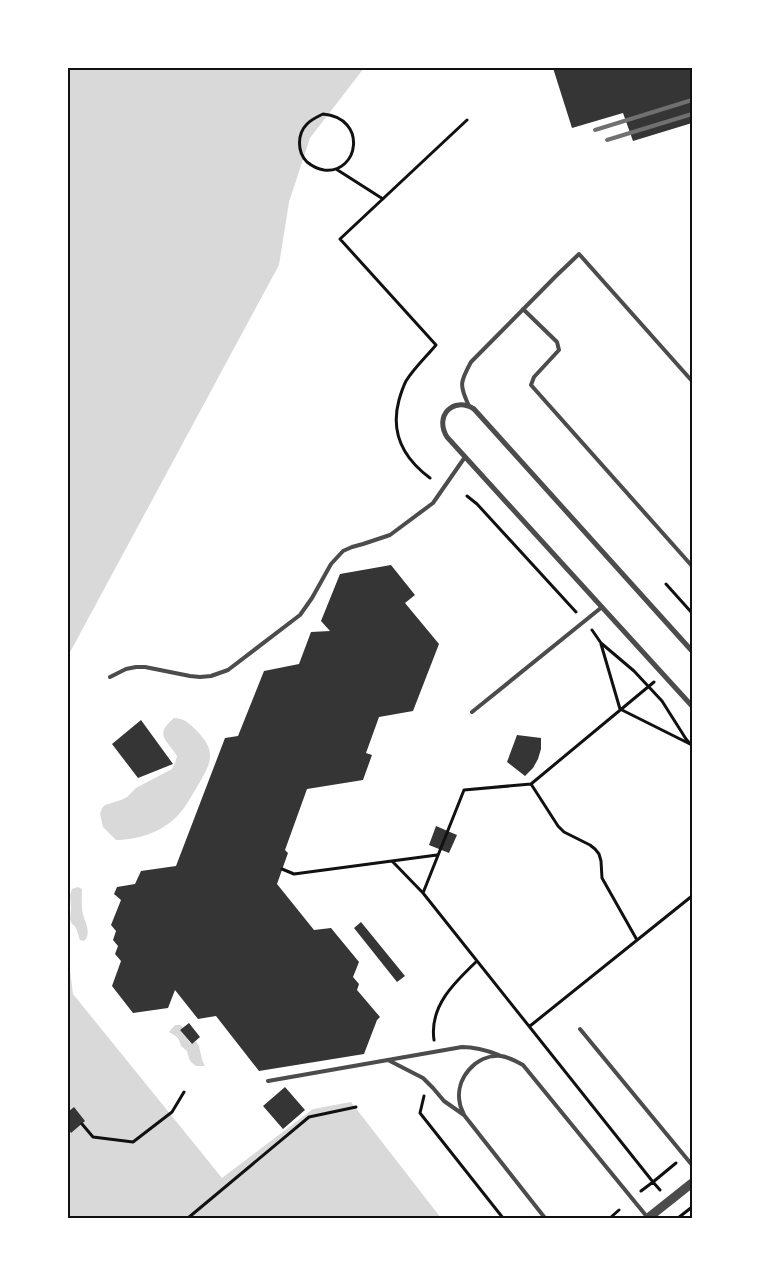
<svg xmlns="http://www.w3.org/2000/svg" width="760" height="1286" font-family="Quicksand,sans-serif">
	<rect width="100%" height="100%" fill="#fff"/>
	<path fill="#d9d9d9" d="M68,68h296l-54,70 -21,64 -10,63 -211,391z
		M174,718c10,0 15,5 22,12 22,22 15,33 1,57 -5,8 -10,18 -17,26 -15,18 -41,27 -64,27l-13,-13 -3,-13 2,-6 3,-3 16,-5 6,-3 9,-9 36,-19 3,-6 2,-7c-11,-17 -23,-21 -3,-38z
		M78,887l4,2c0,8 -1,17 1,25 2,8 9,20 1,27l-4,-1c-2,-5 -3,-14 -8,-16l-2,-4 1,-12 -1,-13 2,-6z
		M68,955l5,39 149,184 91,-69 38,-7 90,116h-373z
		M175,1025h6l2,3 -3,2 11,14 5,-3c6,9 4,17 9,25h-9c-7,-5 -7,-7 -9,-15l-6,-5 -2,-6 -2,-3 -8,-5z"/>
	<path fill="#353535" d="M553,68h139v55l-59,18 -10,-28 -51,15z
		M391,565l24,30 -10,8 34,41 -26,67 -34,6 -13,36 6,2 -9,25 -56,9 -22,61 3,3 -11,31 37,46 17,-2 28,34 -6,15 6,7 -2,6 23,27 -3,3 -13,34 -105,17 -43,-55 -18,3 -23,-29 -7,18 -35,5 -21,-27 9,-25 -6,-7 3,-8 -5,-6 3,-9 -5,-6 10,-25 -7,-6 3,-7 18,-3 6,-13 35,-5 49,-128 13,-2 26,-65 35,-7 12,-32 19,-1 -9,-10 19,-47z
		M141,720l32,44 -35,14 -26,-34z
		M517,735l24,3v11l-3,10 -5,9 -8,8 -18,-14z
		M436,826l21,9 -8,18 -20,-8z
		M361,922l44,54 -8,6 -43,-54z
		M189,1023l11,14 -8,7 -12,-14z
		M285,1087l20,23 -22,19 -20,-23z
		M74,1107l11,14 -14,12 -3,-5v-16z"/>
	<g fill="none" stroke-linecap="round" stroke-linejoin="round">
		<path stroke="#111" stroke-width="3" d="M323,114c45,4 36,60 1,56 -7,-1 -12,-4 -17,-8 -10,-10 -10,-28 0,-38 5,-5 10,-7 16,-10z
			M336,169l47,30
			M430,478c-27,-20 -40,-45 -31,-78 2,-7 4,-13 7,-19 8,-13 20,-24 30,-36l-96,-106 127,-119
			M467,496l10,8 99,108
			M666,584l26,29
			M592,630l9,13 33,28 28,30 24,38 6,7
			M601,644l19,65 70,35
			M531,784l27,42 6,6 26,13 5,4 4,5 2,7 1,17 35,62
			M392,861l31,32 230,289 -12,9
			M282,869l12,5 143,-19
			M423,893l41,-103 67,-6 123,-102
			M530,1026l162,-130
			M434,1040c-5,-34 21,-58 43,-79
			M424,1096l-4,17 83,105
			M82,1124l11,13 40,5 39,-30 12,-20
			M660,1190l-7,-8 23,-19
			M188,1218l121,-101 47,-10
			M610,1218l9,-8
			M678,1218l14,-11"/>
		<path stroke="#4c4c4c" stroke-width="4" d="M523,309l34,33 2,8 -25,27 -3,8 161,181
			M469,406c-10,-21 -9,-24 2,-44l85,-86 23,-22 113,127
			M110,677l16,-8 10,-2h9l45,9 10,1 11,-1 17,-6 72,-55 12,-17 19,-34 12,-13 9,-4 11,-3 27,-9 43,-32 32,-46
			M472,712l130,-105
			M580,1029l112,136
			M388,1060l35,18 10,10 11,13 20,14
			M268,1081l194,-34c14,0 24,3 37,8
			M545,1218l-81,-103c-1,-4 -4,-8 -4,-11 -6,-25 16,-50 41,-48 8,1 15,5 22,9l125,153"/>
		<path stroke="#4c4c4c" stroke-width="5" d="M692,651l-218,-242c-21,-13 -40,7 -27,28l245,269"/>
		<path stroke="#4c4c4c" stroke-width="9" d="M648,1218l44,-35"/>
		<path stroke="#707070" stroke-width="4" d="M595,130l97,-30
			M607,140l85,-26"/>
	</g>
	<rect width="760" height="1286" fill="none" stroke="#ffffff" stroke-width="138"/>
	<rect x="69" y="69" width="622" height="1148" fill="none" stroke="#111" stroke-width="2"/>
</svg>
